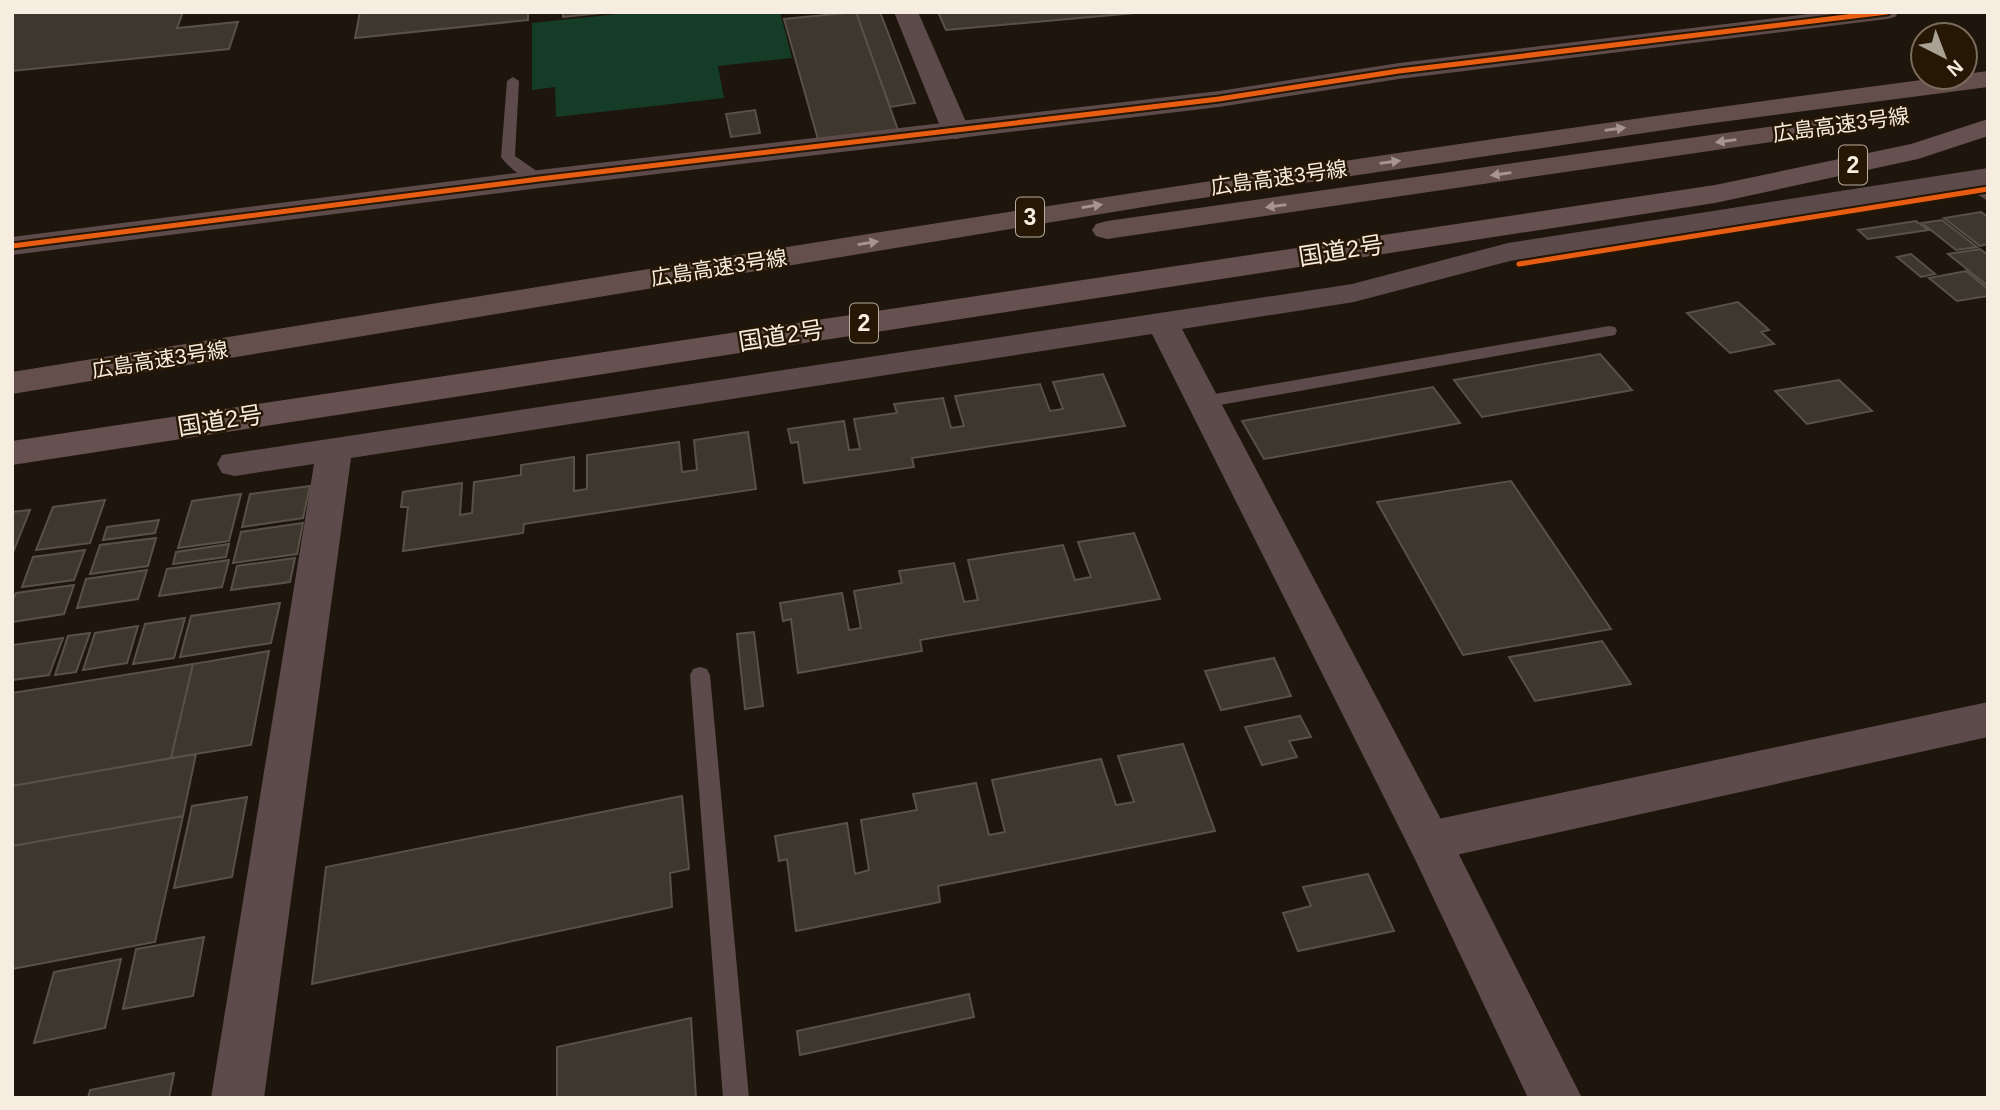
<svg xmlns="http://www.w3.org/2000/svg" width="2000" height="1110" font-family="Helvetica,'Noto Sans JP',sans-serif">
	<rect width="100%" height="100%" fill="#1e160c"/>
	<path fill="#143c27" d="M637,12h143l12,46 -74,8 6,32 -168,19 -1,-30 -23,3v-67z"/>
	<path fill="#3d372d" stroke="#585148" stroke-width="2" d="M12,12h171l-6,16 61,-6 -9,27 -217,22z
		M360,12h168v8l-173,18z
		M563,12h49l-49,5z
		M856,12h24l35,91 -25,4z
		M856,12l43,121 -80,10 -35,-124z
		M938,12h208l-200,18z
		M755,110l5,23 -29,4 -5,-23z
		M1981,212l7,5v27l-8,2 -36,-28z
		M1942,220l35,27 -21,3 -34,-27z
		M1916,221l12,9 -60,9 -10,-9z
		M1980,249l8,6v31l-40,-32z
		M1911,254l24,20 -14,3 -24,-20z
		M1966,271l22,18v7l-31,5 -28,-23z
		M1738,302l31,28 -8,2 13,12 -44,9 -43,-40z
		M1600,354l32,36 -150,27 -28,-37z
		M1103,374l22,52 -213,32 2,9 -110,16 -6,-41 -7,1 -3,-14 56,-8 5,29 11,-1 -6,-30 43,-6 -3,-9 49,-6 8,30 13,-2 -9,-30 85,-12 10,27 13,-2 -10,-27z
		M1839,380l33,31 -65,13 -32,-33z
		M1433,387l27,36 -196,36 -22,-38z
		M748,432l8,57 -232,35 -1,9 -120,18 5,-44h-7l2,-15 59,-9 -2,32 12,-2 2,-31 47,-7v-10l53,-8v34l13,-2v-34l92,-13 3,30 15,-2 -3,-30z
		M1511,481l100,148 -148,26 -86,-153z
		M310,486l-7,32 -61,9 8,-33z
		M241,494l-12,47 -51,7 14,-47z
		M105,500l-15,43 -54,7 17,-43z
		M30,510l-18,45v-43z
		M159,520l-4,13 -52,7 4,-13z
		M303,523l-6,31 -64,9 8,-31z
		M1134,533l26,66 -240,41 2,11 -124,22 -7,-54 -8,2 -3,-18 62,-10 7,37 12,-2 -7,-37 48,-8 -3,-12 55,-8 10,39 14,-2 -10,-40 95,-15 12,35 16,-3 -13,-35z
		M156,538l-8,28 -58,8 10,-29z
		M229,544l-3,13 -53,7 3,-12z
		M85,550l-11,30 -52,7 11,-30z
		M295,558l-5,24 -59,8 6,-24z
		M229,560l-7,27 -63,9 8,-27z
		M147,570l-9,29 -61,9 9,-29z
		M74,585l-10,29 -52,8v-20l4,-9z
		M280,603l-9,40 -91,14 11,-41z
		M185,618l-11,40 -41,6 12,-40z
		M138,626l-11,37 -44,7 12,-37z
		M754,632l9,74 -18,3 -8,-75z
		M90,633l-14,39 -21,3 13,-39z
		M63,638l-14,37 -37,5v-35z
		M1602,641l29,43 -96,17 -26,-44z
		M269,651l-18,94 -80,13 22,-94z
		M1274,658l17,38 -70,14 -16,-39z
		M193,664l-22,94 -159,28v-93z
		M1300,716l11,21 -22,4 8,16 -35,8 -17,-38z
		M1183,744l32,87 -277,55 2,16 -144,29 -9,-72 -8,2 -4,-25 72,-13 8,51 14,-4 -8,-50 56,-10 -4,-16 63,-11 13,52 16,-3 -13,-52 109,-21 15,46 18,-3 -16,-46z
		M196,754l-13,62 -171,30v-60z
		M682,796l7,73 -19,4 2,34 -360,77 14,-117z
		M247,797l-15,80 -58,11 18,-82z
		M183,816l-28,126 -143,27v-123z
		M1368,874l26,57 -96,20 -15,-38 28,-7 -8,-19z
		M204,937l-11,59 -70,13 13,-60z
		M121,959l-16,69 -71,15 20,-71z
		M969,994l5,23 -174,38 -3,-24z
		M691,1018l5,80h-139v-51z
		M174,1073l-5,25h-81l2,-8z"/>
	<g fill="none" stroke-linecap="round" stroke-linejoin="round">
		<path fill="#5d4a4a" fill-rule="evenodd" d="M513,77l6,4 -4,75 29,20v6c-16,2 -34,-13 -43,-25l6,-76z
			M1964,176l24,14v11l-29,-18v-6z
			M1609,326l6,1 2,4 -2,4 -412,73 -9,-6 9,-6z
			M700,667l7,2 3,6 39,423h-26l-33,-423 3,-6z"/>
		<path fill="#5d4a4a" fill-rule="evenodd" d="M1825,12h74l-4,5 -8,2 -488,60 -180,28 -680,81 -527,67v-18l527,-67 680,-79 180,-28z
			M1988,168v17l-478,76 -156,41 -172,27 263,498 137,271h-54l-115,-243 -261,-521 -801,124 -87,640h-53l103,-634 -79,12 -13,-3 -5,-9 5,-9 1130,-171 156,-41z"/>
		<path fill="#5d4a4a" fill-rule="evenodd" d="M894,12h24l52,119 -4,6 -10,2 -10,-2 -4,-6z
			M1988,702v35l-559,124 -16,-6 -7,-14 7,-14 16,-6z"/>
		<path fill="#665050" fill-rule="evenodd" d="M1988,119v17l-70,23 -203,44 -1703,262v-24l1703,-256 196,-41z"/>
		<path fill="#644f4d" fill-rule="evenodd" d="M1988,71v16l-290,38 -536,79 -1150,190v-22c643,-104 1286,-211 1932,-295h21v-3z
			M1816,120l10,2 4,6 -4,6 -719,105 -11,-3 -4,-6 4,-6 11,-3z"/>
		<g stroke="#261704" stroke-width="9">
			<path id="cycleway" d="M12,246l527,-67 680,-80 180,-28 488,-59
				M1519,264l469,-75"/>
		</g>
		<use href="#cycleway" stroke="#e95d12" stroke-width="5"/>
	</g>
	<defs><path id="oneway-solid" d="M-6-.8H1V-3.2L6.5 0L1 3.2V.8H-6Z" transform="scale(1.75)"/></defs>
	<g fill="#a6968f">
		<use href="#oneway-solid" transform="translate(1615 129) rotate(-8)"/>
		<use href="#oneway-solid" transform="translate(1726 141) rotate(172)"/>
		<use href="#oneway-solid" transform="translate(1390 162) rotate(-8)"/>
		<use href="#oneway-solid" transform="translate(1501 174) rotate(172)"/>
		<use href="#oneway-solid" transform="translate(1092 206) rotate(-9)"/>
		<use href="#oneway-solid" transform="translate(1276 206) rotate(172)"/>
		<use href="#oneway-solid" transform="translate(868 243) rotate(-9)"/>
	</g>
	<g text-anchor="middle" stroke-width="5" stroke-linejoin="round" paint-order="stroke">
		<g font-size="21" fill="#f6ecdf" stroke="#261704">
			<text transform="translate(1841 125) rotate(-8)" y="7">広島高速3号線</text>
			<text transform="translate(1279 178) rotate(-8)" y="7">広島高速3号線</text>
			<text transform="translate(719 268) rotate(-9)" y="7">広島高速3号線</text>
			<text transform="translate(160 360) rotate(-9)" y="7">広島高速3号線</text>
		</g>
		<g fill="#261704" stroke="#b8ac9d" stroke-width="2">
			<rect x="1839" y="145.5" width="28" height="39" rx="5"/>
			<rect x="1016" y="197.5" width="28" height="39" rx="5"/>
			<rect x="850" y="303.5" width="28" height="39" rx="5"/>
		</g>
		<g font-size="23" font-weight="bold" fill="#f6ecdf">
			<text x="1853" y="173">2</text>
			<text x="1030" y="225">3</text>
			<text x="864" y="331">2</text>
		</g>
		<g font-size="24" fill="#f6ecdf" stroke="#261704">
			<text transform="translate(1341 251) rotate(-9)" y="8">国道2号</text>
			<text transform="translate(781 336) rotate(-9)" y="8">国道2号</text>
			<text transform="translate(220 421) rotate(-9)" y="8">国道2号</text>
		</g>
	</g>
	<rect width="2000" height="1110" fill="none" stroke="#f6ecdf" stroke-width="28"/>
	<g transform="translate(1944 56) rotate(138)"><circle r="33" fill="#261704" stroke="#796c5c" stroke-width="2"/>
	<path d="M0-5L12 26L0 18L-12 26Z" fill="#aaa195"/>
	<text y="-10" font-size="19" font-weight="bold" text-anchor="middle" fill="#f6ecdf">N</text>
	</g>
</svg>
